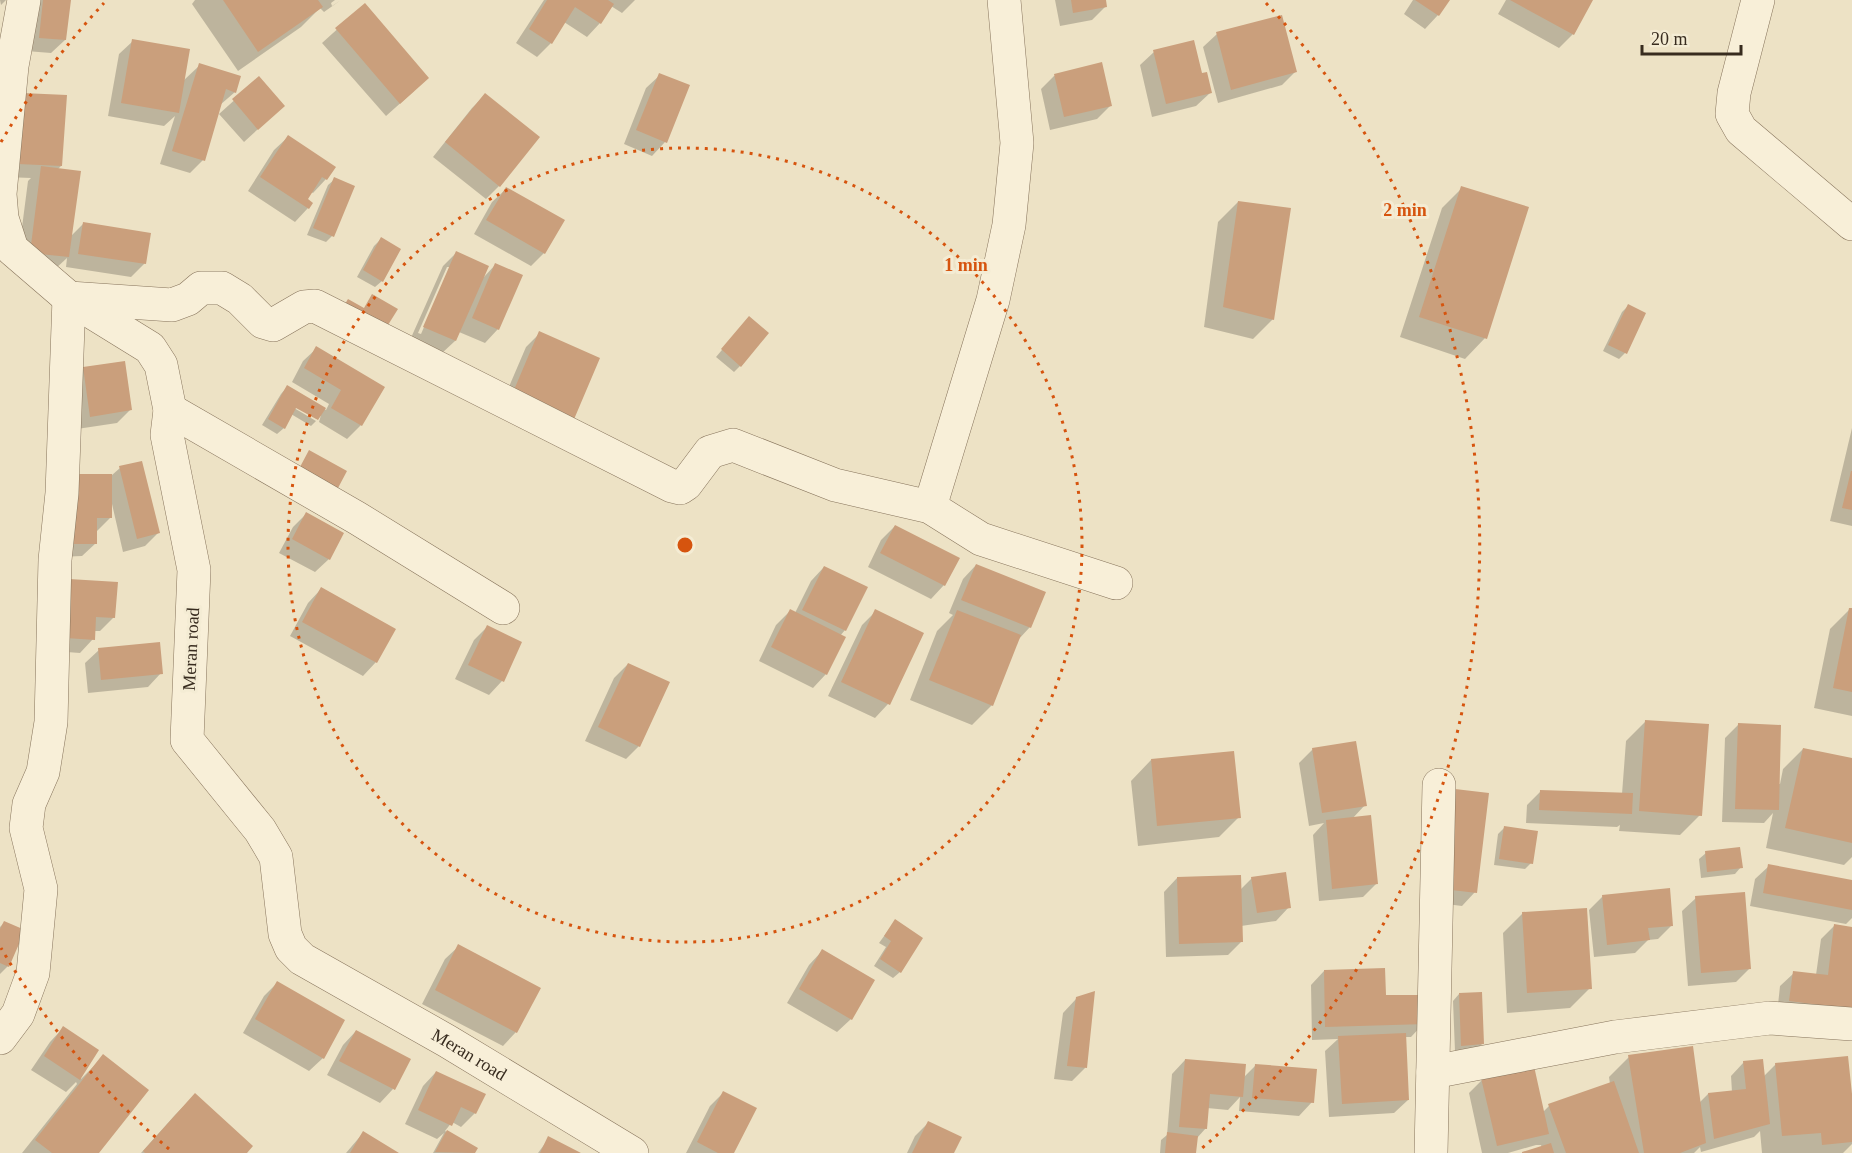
<svg xmlns="http://www.w3.org/2000/svg" width="1852" height="1153" font-family="'Times New Roman',serif">
	<rect width="100%" height="100%" fill="#ede2c5"/>
	<path fill="#0003" fill-rule="evenodd" d="M0,0h6l-5,5z
		M32,0h37l-4,40 -14,13 -25,-2z
		M195,0h140l-4,3 1,3 9,-6 -17,12 -4,-4 -19,19 -63,44 -46,-67z
		M544,0h91l-13,13 -11,-7 -11,17 -13,14 -23,-15 -13,21 -14,14 -21,-14z
		M1055,0h49l2,6 -14,14 -32,6z
		M1413,0h36l-11,15 -13,14 -21,-15z
		M1506,0h86l-19,34 -14,14 -61,-34z
		M364,5l50,86 -28,25 -64,-73z
		M1217,34l78,38 -13,13 -64,18 -15,-56z
		M133,41l50,40 17,-16 35,27 -15,13 -17,55 -13,13 -30,-9 15,-48 -11,10 -56,-10 11,-62z
		M1154,52l47,23 9,18 -14,13 -44,11 -12,-52z
		M1101,64l10,41 -14,14 -47,11 -9,-41 13,-13z
		M660,75l5,67 -13,14 -28,-12 22,-56z
		M259,78l24,28 -39,36 -25,-28z
		M23,95l38,71 -4,4 14,66 12,-12 62,39 -14,14 -65,-10 1,-9 -13,12 -37,-4 11,-85 3,-3 -26,-1z
		M485,95l14,91 -13,13 -53,-42 39,-49z
		M288,137l38,42 -13,14 -2,-1 -5,8 2,8 -13,14 -47,-31 26,-41z
		M335,179l-3,57 -6,6 -19,-7 21,-50z
		M1462,188l66,20 -43,130 -20,21 -65,-22 42,-129z
		M506,189l38,64 -13,13 -57,-32 18,-32z
		M1238,202l35,117 -20,20 -49,-12 14,-105z
		M381,239l1,42 -7,6 -18,-10 17,-31z
		M456,253l27,25 12,-13 3,64 -13,14 -26,-11 -4,9 -14,13 -31,-14 33,-74zM447,267h3l-29,67 -3,-1z
		M1628,306l-3,47 -6,6 -16,-8 19,-39z
		M743,325l-3,41 -6,6 -18,-15z
		M540,333l58,26 -99,51 27,-63z
		M317,348l66,39 -22,38 -14,14 -28,-17 2,-7 -4,4 -27,-16 -1,2 27,16 -5,5 -20,-12 -7,14 -7,6 -15,-9 19,-31 6,-7 39,23 3,-6 -37,-22 11,-21z
		M84,369l46,41 -13,13 -40,6 -7,-47z
		M1852,428v98l-22,-5z
		M120,468l38,65 -13,13 -22,6 -11,-48 -1,13 -14,14 -1,12 -14,13 -24,1 54,-82z
		M306,514l23,45 -14,13 -36,-19 14,-26z
		M895,526l49,59 -13,14 -63,-32 13,-27z
		M976,565l54,62 -12,13 -26,65 -20,20 -62,-25 27,-69 16,-16 -4,-2 14,-34z
		M824,567l21,63 -5,6 -14,38 -13,14 -54,-27 17,-36 14,-14 5,2 16,-32z
		M116,583l-2,34 -14,14h-6l-1,8 -13,14 -27,-2z
		M321,589l55,73 -13,14 -73,-40 18,-33z
		M1850,609l2,1v106l-38,-8 16,-79z
		M876,611l46,22 -34,71 -13,14 -47,-22 34,-71z
		M487,627l15,54 -13,14 -34,-16 19,-39z
		M99,650l62,23 -13,14 -60,6 -3,-30z
		M628,664l11,82 -13,13 -41,-18 29,-63z
		M1646,721l54,94 -20,20 -61,-4 1,-6 -3,2 -91,-4 1,-18 14,-14 81,3 4,-53z
		M1738,725l40,59h2l3,-15 20,-20 49,11v97l-8,8 -78,-17 7,-35 -9,10 -42,-1 3,-84z
		M1313,749l52,56 -13,14 25,64 -14,14 -44,4 -6,-66 11,-12 -15,3 -10,-63z
		M1151,760l88,57 -20,20 -81,9 -7,-65z
		M1456,790l19,102 -13,14 -32,-4z
		M1505,827l26,36 -6,6 -31,-4 4,-31z
		M1706,853l35,14 -6,7 -34,4 -2,-19z
		M1769,866l83,16v36l-6,6 -96,-18 5,-27z
		M1177,878l63,12 12,-12 37,29 -13,14 -35,5v16l-13,13 -62,2 -2,-65z
		M1603,896l69,29 -14,14 -10,1 -13,13 -41,4 -5,-47z
		M1696,898l54,70 -14,14 -48,4 -6,-75z
		M1523,913l67,75 -20,20 -63,5 -4,-80z
		M895,921l5,51 -7,6 -19,-12 12,-19 -7,-4z
		M4,923l4,43 -8,8v-47z
		M1834,926l18,2v80l-75,6 3,-28 14,-13 22,2 5,-36z
		M459,946l57,86 -13,14 -81,-42 23,-45z
		M822,951l29,68 -14,13 -50,-29 22,-38z
		M1324,971l60,26 40,26 -13,14h-6l3,63 -14,13 -65,4 -4,-66 13,-12 -26,1 -1,-55z
		M277,983l46,75 -14,13 -66,-38 21,-37z
		M1459,994l23,50 -6,6 -21,1 -2,-50z
		M1076,999l9,69 -13,13 -18,-2 9,-66z
		M63,1028l18,51 23,-23 -7,97h-75l55,-69 -1,-2 -10,10 -35,-22 19,-28z
		M356,1031l37,58 -13,14 -53,-28 16,-30z
		M1629,1057l70,46 9,-9 24,-2 -1,-16 13,-14 19,15 13,-13 76,45v35l-9,9h-81l-2,-22 -6,6 -53,15 -1,-5 -6,6h-169l17,-5 -1,-3h-5l-28,8h-26l-13,-60 13,-13 61,32 6,-6 61,-22 -1,-7z
		M1185,1060l58,18 12,-12 57,36 -13,14 -60,-5 1,-14 -12,13 -21,-2 -1,20 -9,10 -2,15h-35l1,-13 6,-5 5,-61z
		M436,1072l39,41 -14,14 -9,-5 -7,9 31,17 -3,5h-40l11,-20 -7,6 -32,-15 18,-38z
		M723,1093l9,60h-46l24,-47z
		M195,1095l50,58h-104l34,-38z
		M929,1122l23,31h-45l8,-17z
		M363,1133l33,20h-50z
		M549,1138l28,15h-39z"/>
	<path fill="#ca9f7c" d="M43,0h28l-5,40 -27,-2z
		M223,0h95l5,7 -65,45z
		M547,0h61l6,4 -13,20 -26,-17 -23,37 -23,-15z
		M1071,0h35l1,7 -34,6z
		M1415,0h35l-11,16z
		M1510,0h83l-19,35z
		M365,3l64,75 -29,26 -65,-76z
		M1282,15l15,57 -66,18 -15,-58z
		M132,39l58,10 -11,64 -58,-10z
		M1194,40l8,33 5,-1 5,21 -46,11 -13,-54z
		M1102,62l10,44 -48,11 -10,-43z
		M199,63l42,13 -5,17 -10,-4 -21,72 -33,-10z
		M659,73l31,12 -23,58 -31,-13z
		M259,76l26,30 -27,24 -26,-31z
		M22,93l45,2 -5,71 -44,-2z
		M485,93l55,44 -40,50 -55,-45z
		M288,135l48,32 -9,13 -5,-3 -14,22 5,4 -4,6 -49,-32z
		M41,166l40,5 -12,86 -39,-4z
		M334,177l21,9 -21,51 -21,-9z
		M1461,186l68,21 -42,132 -68,-22z
		M506,187l59,33 -20,34 -59,-34z
		M1238,201l53,7 -17,112 -51,-13z
		M83,222l68,11 -5,31 -68,-10z
		M381,237l20,12 -18,33 -20,-12z
		M456,251l33,15 -33,75 -33,-14z
		M495,263l28,12 -24,55 -27,-12z
		M372,294l26,15 -15,24 -41,-24 6,-10 16,9z
		M1628,304l18,9 -19,41 -19,-9z
		M749,316l20,17 -28,34 -20,-18z
		M539,331l61,27 -28,66 -61,-27z
		M316,346l69,41 -23,39 -31,-18 10,-18 -37,-22z
		M125,361l7,49 -42,7 -7,-50z
		M287,385l39,23 -8,12 -22,-12 -11,21 -17,-10z
		M309,450l38,21 -9,17 -38,-21z
		M142,461l18,72 -23,6 -18,-73z
		M1851,471h1v39l-10,-2z
		M71,474h41v44h-15v26h-26z
		M306,512l38,21 -14,27 -38,-21z
		M895,525l65,33 -15,28 -65,-33z
		M976,564l70,28 -15,36 -70,-28z
		M824,566l44,21 -22,44 -44,-21z
		M69,579l49,3 -3,36 -19,-1 -1,23 -29,-2z
		M321,587l75,42 -19,34 -75,-41z
		M1849,608h3v84l-19,-4z
		M790,609l56,28 -19,38 -56,-28z
		M875,609l49,24 -34,72 -49,-23z
		M957,610l64,25 -28,71 -64,-26z
		M487,625l35,17 -18,40 -36,-17z
		M160,642l3,32 -62,6 -3,-32z
		M628,663l42,19 -30,65 -42,-20z
		M1645,720l64,4 -7,92 -63,-5z
		M1738,723l43,2 -2,85 -44,-1z
		M1356,741l11,65 -45,7 -10,-65z
		M1803,748l49,10v85l-67,-15z
		M1234,751l7,67 -84,8 -6,-67z
		M1455,789l34,4 -12,100 -34,-4z
		M1540,790l93,3 -1,21 -93,-4z
		M1371,815l7,69 -46,5 -6,-69z
		M1504,826l34,5 -5,33 -34,-5z
		M1740,847l3,21 -36,4 -2,-21z
		M1768,864l84,16v30l-89,-17z
		M1286,872l5,36 -34,5 -6,-36z
		M1241,875l2,67 -64,2 -2,-67z
		M1670,888l3,38 -25,2 2,12 -43,5 -5,-50z
		M1745,892l6,77 -50,4 -6,-77z
		M1587,908l5,81 -65,4 -5,-81z
		M895,919l28,19 -22,35 -21,-14 11,-18 -7,-5z
		M4,921l21,9 -16,37 -9,-4v-34z
		M1834,924l18,3v82l-63,-8 4,-30 35,4z
		M458,944l83,44 -24,45 -82,-43z
		M822,949l53,31 -23,40 -53,-31z
		M1385,968l1,27h39l1,29 -101,3 -1,-57z
		M277,981l68,39 -21,39 -69,-40z
		M1095,991l-8,77 -20,-2 9,-69z
		M1482,992l2,52 -23,2 -2,-53z
		M63,1026l36,24 -19,30 -36,-24z
		M356,1030l55,29 -16,31 -56,-29z
		M1406,1033l3,67 -67,4 -4,-68z
		M1693,1046l13,97 -26,10h-36l-16,-98z
		M103,1054l46,36 -50,63h-47l-17,-13z
		M1848,1056l4,38v48l-30,3 -1,-12 -39,3 -7,-73z
		M1185,1059l61,5 -3,33 -33,-3 -3,35 -28,-2z
		M1763,1059l7,65 -56,15 -6,-46 38,-4 -3,-28z
		M1255,1064l62,5 -3,34 -62,-5z
		M1534,1066l15,68 -52,12 -16,-68z
		M436,1071l50,23 -10,20 -15,-7 -9,19 -34,-16z
		M1614,1081l25,72h-73l-18,-49z
		M723,1091l34,17 -23,45h-16l-21,-11z
		M195,1093l58,53 -6,7h-102l-2,-2z
		M928,1121l34,16 -8,16h-42z
		M447,1130l31,18 -3,5 -40,-1z
		M363,1131l36,22h-49z
		M1167,1132l31,4 -2,17h-31z
		M548,1136l33,17h-41z
		M1551,1143l3,10h-32v-1z"/>
	<g fill="none" stroke-linecap="round" stroke-linejoin="round">
		<g stroke="#87745c" stroke-width="34">
			<g id="minor">
				<path id="s1" d="M24,0l-12,66 -12,128 2,24 10,31 57,49 81,50 11,17 9,45 -3,25 27,135 -7,170 73,90 16,27 9,77 6,14 11,11 145,82 185,112"/>
				<path d="M1758,0l-24,93 -2,21 9,16 111,94"/>
				<path d="M170,410l187,108 146,90"/>
				<path d="M930,507l63,-207 16,-75 8,-82 -13,-143"/>
				<path d="M0,1038l18,-24 15,-41 8,-84 -15,-61 3,-24 14,-32 8,-50 4,-162 7,-67 7,-195 103,7 16,-6 13,-11h21l18,11 23,23 10,3 31,-18 11,-1 357,180 8,2 6,-4 24,-32 23,-7 102,40 95,22 51,32 135,44"/>
				<path d="M1433,1072l182,-35 155,-19 82,6"/>
				<path d="M1431,1153l8,-368"/>
			</g>
		</g>
		<use href="#minor" stroke="#f8efd8" stroke-width="33"/>
	</g>
	<g fill="none" stroke="#d6540e" stroke-width="3" stroke-dasharray="3 6">
		<circle cx="685" cy="545" r="397"/>
		<path d="M169 1149A794 794 0 0 1 1 948M1 142A794 794 0 0 1 104 3M1266 3A794 794 0 0 1 1201 1149"/>
	</g>
	<g text-anchor="middle" stroke-width="6" stroke-linejoin="round" paint-order="stroke">
		<g font-size="18" fill="#382c1f" stroke="#f4ecd4">
			<text transform="translate(191 649) rotate(-87)" y="6">Meran road</text>
			<text dy="6" stroke="none"><textPath href="#s1" startOffset="1270">Meran road</textPath></text>
		</g>
	</g>
	<circle cx="685" cy="545" r="9" fill="#d6540e" stroke="#f4ecd4" stroke-width="3"/>
	<g font-size="18" text-anchor="middle" font-weight="bold" fill="#d6540e" stroke="#f4ecd4" stroke-width="6" stroke-linejoin="round" paint-order="stroke">
		<text x="1405" y="216">2 min</text>
		<text x="966" y="271">1 min</text>
	</g>
	<path d="M1642 45v9h99v-9" fill="none" stroke="#382c1f" stroke-width="3"/>
	<text x="1651" y="45" font-size="18" fill="#382c1f" stroke="#f4ecd4" stroke-width="4.5" paint-order="stroke">20 m</text>
</svg>
